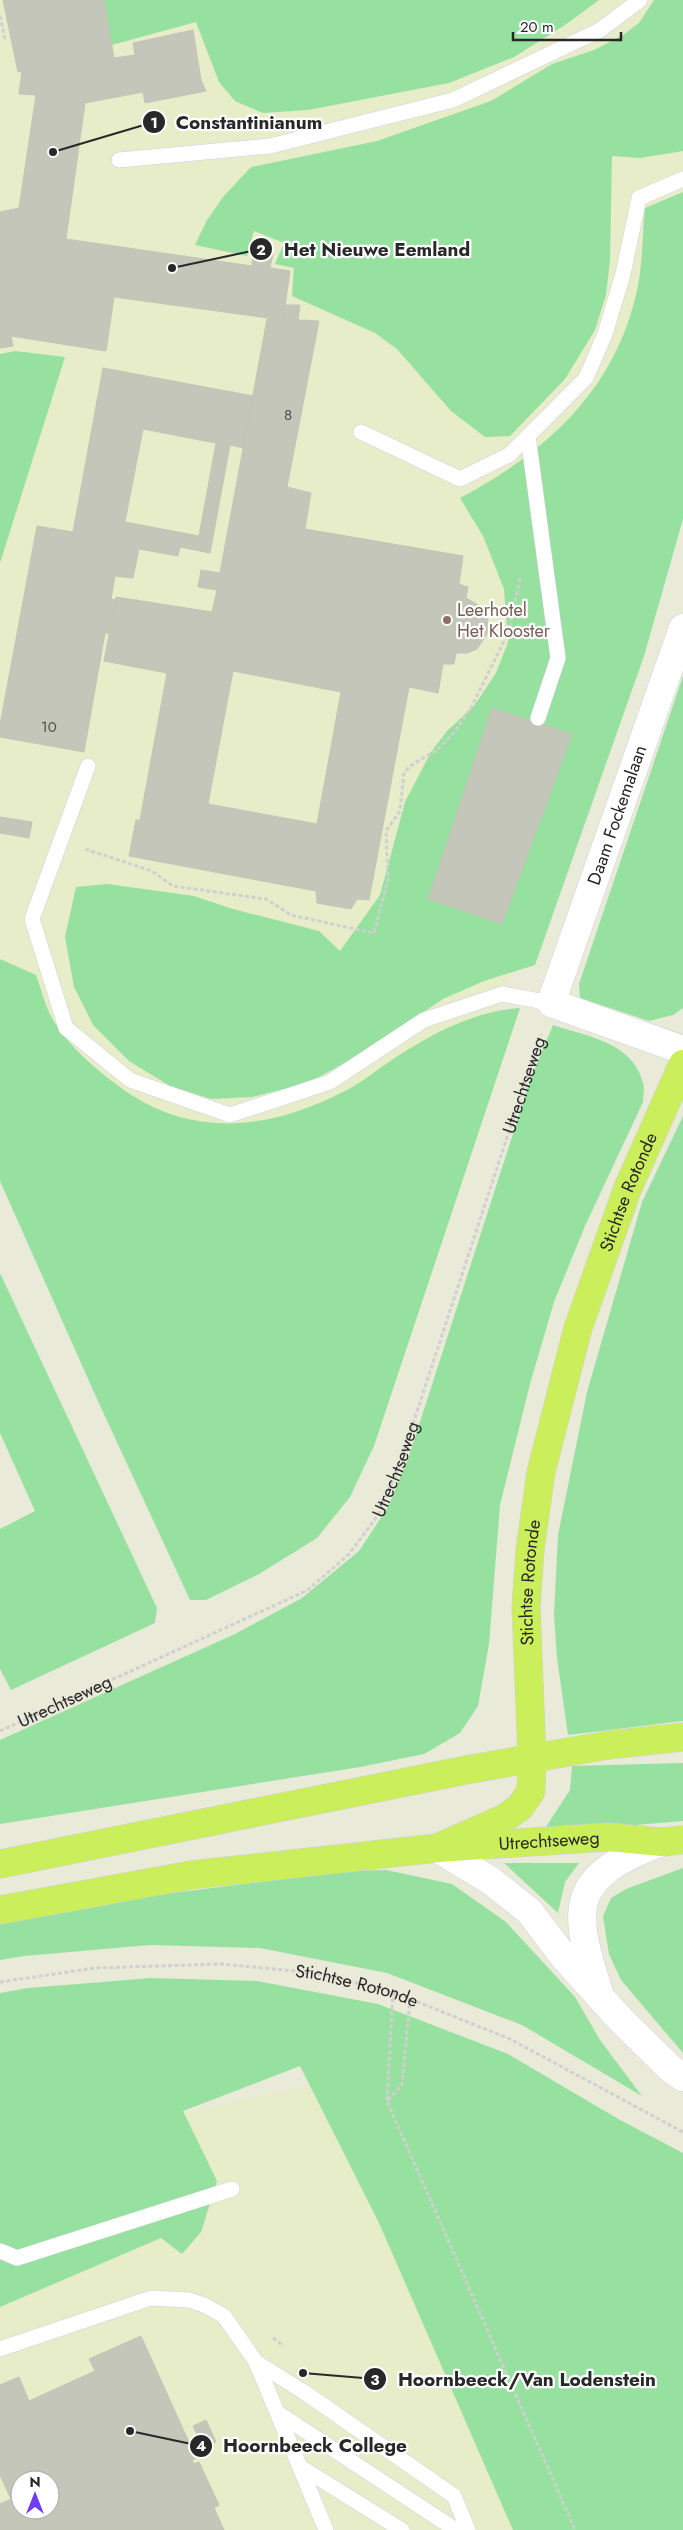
<svg xmlns="http://www.w3.org/2000/svg" width="683" height="2530" font-family="Jost,sans-serif">
	<rect width="100%" height="100%" fill="#eaead9"/>
	<path fill="#e7ecc9" fill-rule="evenodd" d="M0,0h683v426l-47,189 -206,585 -430,-35z
		M356,2076l202,454h-558v-404l74,9zM20,2480h30v30h-30z"/>
	<path fill="#96e1a0" d="M84,0h515l-34,25 -51,32 -65,26 -141,27 -45,3 -28,-12 -16,-19 -23,-60 -99,27z
		M654,0h29v151l-43,7 -28,-2 -2,104 -4,35 -11,35 -30,49 -55,57 -25,1 -34,-26 -54,-62 -22,-16 -83,-37 2,-28 -19,-4 9,-21 -30,-12 -7,25 -52,-11 12,-25 16,-23 28,-30 126,-26 114,-40 61,-37 42,-14 29,-15 16,-12z
		M683,192v327l-39,137 -109,309 -51,16 -41,18 -82,55 -53,29 -56,14 -41,2 -41,-13 -41,-25 -36,-36 -19,-38 -9,-50 11,-50 31,-3 87,12 39,13 86,22 21,20 40,-56 25,-93 26,-50 16,-21 27,-25 22,-33 12,-31 -4,-53 -21,-53 -23,-38c86,-46 153,-106 176,-203 7,-28 6,-59 9,-87z
		M15,351l50,6 -65,206v-209z
		M683,676v332l-10,7 -24,6 -69,-23 -1,-14z
		M0,959l36,16c5,13 8,27 14,39 14,30 55,64 83,82 69,43 142,31 212,-5 14,-7 28,-18 41,-27 41,-28 84,-52 134,-56l-146,438 -24,51 -33,41 -58,36 -53,26h-16l-93,-201 -97,-218z
		M553,1025c33,11 80,17 90,58 2,5 0,13 0,19l-58,124 -31,76 -24,82 -30,121 -11,139 -11,62 -18,27 -36,21 -64,13 -360,57v-84l235,-106 67,-36 57,-47 29,-44 20,-48 123,-381z
		M683,1116v605l-115,14 -11,-77 -3,-43 4,-80 29,-143 55,-190z
		M0,1273l157,335 -2,15 -144,67 -11,-21v-140l35,-18 -35,-78z
		M683,1763v58l-141,12 28,-43 2,-24z
		M504,1863h75l-14,19 -7,31z
		M683,1868v185l-62,-73 -12,-26 -6,-38 8,-18 15,-9z
		M386,1870l66,14 54,38 69,75 25,43 42,56 -120,-71 -135,-52 -127,-25 -110,-3 -126,11 -24,4v-39l132,-23 217,-27z
		M151,1978l106,3 121,23 130,50 112,66 63,33v377h-170l-134,-307 -79,-157 -117,45 34,70 -16,51 -19,22 -21,-16 -161,69v-314l28,-5z"/>
	<path fill="#c4c6b9" stroke="#c3c5b4" fill-rule="evenodd" d="M3,0h101l10,58 21,-3 -2,-12 60,-13 8,50 5,11 -61,12 -2,-11 -58,11 -19,136 186,27 1,-15 7,-5 9,2 4,6 -3,14 20,3 -7,49 -169,-23 -8,54 -95,-15 2,10 -13,2v-136l19,-4 17,-113 -17,-1 3,-23 -4,1z
		M285,305h15l-2,15 21,1 -32,166 24,6 -6,36 158,27 -4,28 9,3 -2,11 16,9 6,13 -1,14 -10,15 -10,4h-11l-2,11h-11l-5,29 -29,-6 -40,213 -12,-1 -6,10 -34,-6 -1,-12 -187,-35 7,-36h4l27,-147 -63,-12 12,-64 96,15 5,-22 -19,-3 3,-17 19,3 47,-254 16,1zM233,671l108,21 -24,132 -109,-20z
		M103,368l150,28 -10,52 -13,-3 -20,108 -30,-6 -2,9 -39,-7 -6,29 -18,-2 -4,23 5,1 -6,33h-5l-21,119 -84,-15v-12l37,-199 36,6zM143,429l73,14 -17,93 -74,-14z
		M492,708l80,26 -70,190 -74,-25z
		M0,817l32,5 -3,16 -29,-5z
		M141,2336l55,122 -4,2 2,4 5,-2 20,43 -5,3 10,22h-224v-26l11,-5 -11,-24v-90l19,-8 10,24 66,-30 -6,-12zM20,2480h30v30h-30z
		M206,2420l10,22 -13,6 -10,-22z"/>
	<g fill="none" stroke-linecap="round" stroke-linejoin="round">
		<g stroke="#d4cfe1" stroke-width="16">
			<path id="lane" d="M119,160l151,-14 183,-46 147,-70 40,-30
				M361,432l99,47 49,-24 77,-77 19,-44 18,-60 16,-76 44,-19
				M528,436l30,222 -20,60
				M88,766l-56,153 34,109 64,52 100,35 100,-33 94,-62 78,-26 49,9
				M0,2251l17,7 215,-69
				M0,2349l151,-51 38,2 15,5 20,11 32,46 70,168
				M256,2362l48,30 150,104 14,34
				M278,2413l178,117
				M299,2466l103,64"/>
		</g>
		<g stroke="#d4cfe1" stroke-width="29">
			<path id="street" d="M683,628l-132,375 132,47"/>
		</g>
		<g stroke="#d4cfe1" stroke-width="29">
			<path id="secondary" d="M437,1848l54,33 38,30 35,46 56,62 51,50 12,8
				M598,1989c-28,-86 -26,-113 64,-147"/>
		</g>
		<g stroke="#d0d0d0" stroke-width="29">
			<g id="primary">
				<path id="s3" d="M437,1848l68,-30 15,-11 11,-16 1,-34 -6,-151 4,-56 11,-78 37,-144 49,-138 56,-126"/>
				<path d="M0,1864l471,-95 138,-24 74,-8"/>
				<path id="s4" d="M0,1910l191,-35 246,-27 171,-11 54,5 21,-2"/>
			</g>
		</g>
		<g stroke="#d0d0d0" stroke-width="3" stroke-dasharray="4 2.5" stroke-linecap="butt">
			<path d="M0,16l5,23"/>
			<path d="M85,849l67,22 21,15 93,13 25,16 83,18 14,-53 -2,-49 14,-20 4,-39 9,-8 24,-14 17,-17 18,-27 37,-75 11,-53"/>
			<path id="s1" d="M0,1731l308,-141 41,-36 29,-39 21,-49 142,-432"/>
			<path id="s2" d="M0,1982l95,-14 126,-4 95,9 77,19 117,47 173,93"/>
			<path d="M393,1992l-6,109 188,429"/>
			<path d="M388,2100l14,-15 8,-86"/>
			<path d="M273,2338l11,8"/>
		</g>
		<use href="#lane" stroke="#fff" stroke-width="15"/>
		<use href="#street" stroke="#fff" stroke-width="28"/>
		<use href="#secondary" stroke="#fff" stroke-width="28"/>
		<use href="#primary" stroke="#cbee5b" stroke-width="28"/>
	</g>
	<circle fill="#8d6e63" stroke="#fff" stroke-width="2" cx="447" cy="620" r="5"/>
	<g text-anchor="middle" stroke-width="4.5" stroke-linejoin="round" paint-order="stroke">
		<g font-size="15" fill="#4f504c">
			<text x="288" y="420">8</text>
			<text x="49" y="732">10</text>
		</g>
		<g font-size="18" fill="#785e54" stroke="#fff" text-anchor="start">
			<text x="457" y="616">Leerhotel<tspan x="457" dy="21">Het Klooster</tspan></text>
		</g>
		<g font-size="18" fill="#282828" stroke="#fff">
			<text transform="translate(617 815) rotate(-71)" y="6">Daam Fockemalaan</text>
			<text dy="6" stroke="none"><textPath href="#s1" startOffset="896">Utrechtseweg</textPath></text>
			<text dy="6" stroke="none"><textPath href="#s3" startOffset="726">Stichtse Rotonde</textPath></text>
			<text dy="6" stroke="none"><textPath href="#s1" startOffset="491">Utrechtseweg</textPath></text>
			<text dy="6" stroke="none"><textPath href="#s3" startOffset="321">Stichtse Rotonde</textPath></text>
			<text dy="6" stroke="none"><textPath href="#s1" startOffset="71">Utrechtseweg</textPath></text>
			<text dy="6" stroke="none"><textPath href="#s4" startOffset="554">Utrechtseweg</textPath></text>
			<text dy="6" stroke="none"><textPath href="#s2" startOffset="360">Stichtse Rotonde</textPath></text>
		</g>
	</g>
	<path fill="none" stroke="#282828" stroke-width="2" d="M53 152L154 122M172 268L261 249M303 2373L375 2379M130 2431L201 2446"/>
	<g fill="#282828" stroke="#fff" stroke-width="2">
		<circle cx="53" cy="152" r="5"/>
		<circle cx="172" cy="268" r="5"/>
		<circle cx="303" cy="2373" r="5"/>
		<circle cx="130" cy="2431" r="5"/>
		<circle cx="154" cy="122" r="12"/>
		<circle cx="261" cy="249" r="12"/>
		<circle cx="375" cy="2379" r="12"/>
		<circle cx="201" cy="2446" r="12"/>
	</g>
	<g font-size="15" text-anchor="middle" font-weight="bold" fill="#fff">
		<text x="154" y="128">1</text>
		<text x="261" y="255">2</text>
		<text x="375" y="2385">3</text>
		<text x="201" y="2451">4</text>
	</g>
	<g font-size="19" text-anchor="middle" font-weight="bold" fill="#282828" stroke="#fff" stroke-width="4.5" stroke-linejoin="round" paint-order="stroke">
		<text x="249" y="129">Constantinianum</text>
		<text x="377" y="256">Het Nieuwe Eemland</text>
		<text x="527" y="2386">Hoornbeeck/Van Lodenstein</text>
		<text x="315" y="2452">Hoornbeeck College</text>
	</g>
	<g transform="translate(35 2495)"><circle r="24" fill="#ffffff" stroke="#a9a9a9"/>
	<path d="M0-4L9 19L0 12L-9 19Z" fill="#6f3bf6"/>
	<text y="-8" font-size="14" font-weight="bold" text-anchor="middle" fill="#282828">N</text>
	</g>
	<path d="M513 32v8h108v-8" fill="none" stroke="#282828" stroke-width="2.5"/>
	<text x="520" y="32" font-size="15" fill="#282828" stroke="#ffffff" stroke-width="4" paint-order="stroke">20 m</text>
</svg>
